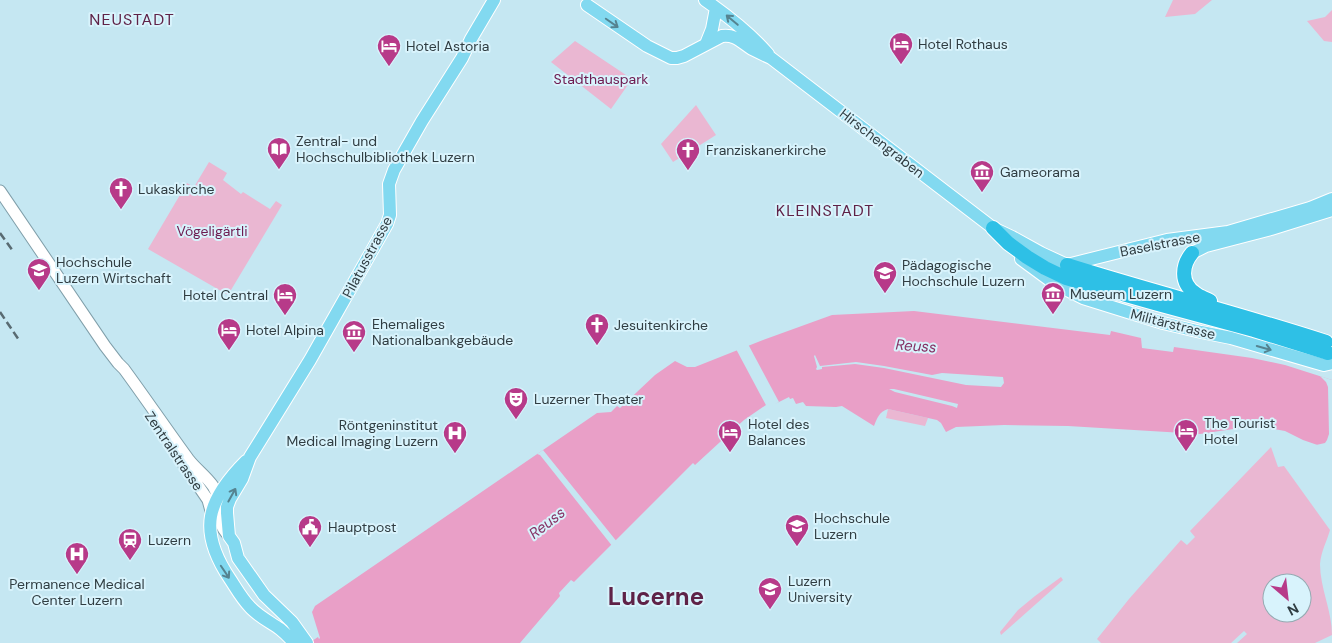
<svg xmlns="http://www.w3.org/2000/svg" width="1332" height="643" font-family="'DM Sans',sans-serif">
	<rect width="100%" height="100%" fill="#c5e7f2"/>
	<path fill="#eab7d2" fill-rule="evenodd" d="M1173,0h39l-17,14 -30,3z
		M1332,10v32l-8,-1 -17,-20 18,-4z
		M575,41l57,38 -21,30 -60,-47z
		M696,105l20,30 -43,27 -12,-18z
		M209,162l18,11 -4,7 18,14 2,-2 27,17 6,-8 6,4 -54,90 -80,-46 39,-66 7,4z
		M888,409l40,9 -3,8 -39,-8z
		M1271,447l7,20 6,-1 46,64c-3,11 -9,21 -10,34 0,24 12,47 12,71l-17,8h-78l10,-9 -3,-3 -13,12h-130l-4,-4 32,-40 52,-59 6,5 8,-8 -5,-6zM1272,583h30v30h-30z
		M1061,577l2,3 -62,55 -1,-3 18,-22 17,-14z"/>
	<path fill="#e99fc7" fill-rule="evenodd" d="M914,311l196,24 1,-4 30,7 1,10 31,4 1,-5 78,11 33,7 47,15v70l-29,-10 -18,-9 -11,-2 -12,-1h-22l-40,6 -132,-8 -64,-1 -48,2 -10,5 -5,-9 -4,-3 -49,-11c-9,3 -11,9 -14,17l-32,-20 -6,1 -30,-1 -3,-4 -7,2 -3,-6 -3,1 -1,-2 -12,6 -11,2 -22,15 -49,45 -2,-2 -119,119 -3,-2 -12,13 1,3 -40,47h-211l9,-6 1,2 1,-1 -8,-26 3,-6 282,-193 14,-1 6,-6 3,2 35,-33 20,-14 12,6h8l68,-27 69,-25zM815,355l5,11 36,-4 28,4 48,9 10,-2 61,4 1,6 -3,4 -35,-2 -82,-17 -29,-4 -33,3v2l-5,1 -1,-1 1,-2 -3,-11zM889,389h5l64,15 -1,4 -5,-2 -57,-14z"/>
	<path fill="#c5e7f2" d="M748,344l31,58 -9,5h-3l-31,-58z
		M1320,376l12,4v72l-16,-7 9,-2 2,-3 2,-6 -1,-47 -2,-5z
		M543,450l75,93 -5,4 -73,-92 -3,-1z"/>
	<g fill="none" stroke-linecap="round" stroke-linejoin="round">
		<g stroke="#809faa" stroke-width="13">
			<path id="secondary" d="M0,191l105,155 13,17 6,6c22,30 43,61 65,91 7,9 17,16 24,26 11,17 -1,33 16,50
				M182,462l26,38 3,11"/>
		</g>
		<g stroke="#fff" stroke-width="14">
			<path id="primary" d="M705,0c23,16 45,33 63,54
				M587,5l60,41 24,12h6l7,-2 38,-20c13,-2 19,6 30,13 6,3 12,6 19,9l222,170 19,9 29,16 26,12 100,-25 61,-8 82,-24 22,-9
				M706,44l6,-15 4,-21
				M1192,253l14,-7 65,-17 61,-19
				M1021,259l34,25 28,14 80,25 38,9 30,6 86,25 7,2 8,-2
				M246,461c-39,39 -49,69 -16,118 6,9 12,20 20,28 8,9 20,15 30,22 5,4 10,9 14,14
				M307,643l-15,-21 -28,-27 -26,-37 -4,-15 -5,-7 -2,-23v-6l3,-8 12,-20 8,-22 60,-97 77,-136 3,-9 -1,-31 5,-14 28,-49 40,-63 9,-19 23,-39"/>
		</g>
		<g stroke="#fff" stroke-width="16">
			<path id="motorway" d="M993,228l15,15 19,14 18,11 21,10 92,26 96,26 74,23
				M1192,253c-10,12 -12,30 3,40 4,4 10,5 15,8
				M1067,265c86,27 173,49 259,77"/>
		</g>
		<use href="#secondary" stroke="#fff" stroke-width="11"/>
		<use href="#primary" stroke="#82d9f0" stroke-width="12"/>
		<use href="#motorway" stroke="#2ec0e6" stroke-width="14"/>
		<path stroke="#596b72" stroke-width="2.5" stroke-dasharray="8 4" stroke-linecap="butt" d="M0,233l13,18
			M0,312l19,28"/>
	</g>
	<defs><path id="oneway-shaft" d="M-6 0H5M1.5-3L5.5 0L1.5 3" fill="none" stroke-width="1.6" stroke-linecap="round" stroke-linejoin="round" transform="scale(1.25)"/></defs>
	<g stroke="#558390">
		<use href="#oneway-shaft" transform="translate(732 20) rotate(-140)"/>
		<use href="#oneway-shaft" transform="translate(612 23) rotate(35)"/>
		<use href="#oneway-shaft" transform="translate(1264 348) rotate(16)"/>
		<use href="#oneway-shaft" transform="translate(232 495) rotate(-61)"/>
		<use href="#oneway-shaft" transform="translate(225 572) rotate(56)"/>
	</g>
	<defs>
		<g id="hotel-pin" transform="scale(1.25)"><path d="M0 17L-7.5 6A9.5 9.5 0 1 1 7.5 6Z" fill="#b73a89" stroke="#d8f3fc"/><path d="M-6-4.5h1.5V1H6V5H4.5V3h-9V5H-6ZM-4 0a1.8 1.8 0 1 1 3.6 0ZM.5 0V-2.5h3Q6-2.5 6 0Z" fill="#fff"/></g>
		<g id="library-pin" transform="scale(1.25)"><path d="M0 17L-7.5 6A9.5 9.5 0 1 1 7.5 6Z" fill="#b73a89" stroke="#d8f3fc"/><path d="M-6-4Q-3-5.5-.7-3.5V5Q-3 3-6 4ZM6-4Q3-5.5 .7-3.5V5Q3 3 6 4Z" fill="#fff"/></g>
		<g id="church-pin" transform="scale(1.25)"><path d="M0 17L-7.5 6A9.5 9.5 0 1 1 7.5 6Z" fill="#b73a89" stroke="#d8f3fc"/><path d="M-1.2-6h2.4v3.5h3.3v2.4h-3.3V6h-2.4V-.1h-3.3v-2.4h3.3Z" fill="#fff"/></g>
		<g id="museum-pin" transform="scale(1.25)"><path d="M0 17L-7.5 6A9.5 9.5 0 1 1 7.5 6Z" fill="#b73a89" stroke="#d8f3fc"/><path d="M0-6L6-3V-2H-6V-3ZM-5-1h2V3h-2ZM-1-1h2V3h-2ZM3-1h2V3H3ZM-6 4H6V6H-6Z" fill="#fff"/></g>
		<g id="university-pin" transform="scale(1.25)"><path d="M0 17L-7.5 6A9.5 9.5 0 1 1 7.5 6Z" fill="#b73a89" stroke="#d8f3fc"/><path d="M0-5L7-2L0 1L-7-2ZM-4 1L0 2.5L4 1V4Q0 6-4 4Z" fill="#fff"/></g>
		<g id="theatre-pin" transform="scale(1.25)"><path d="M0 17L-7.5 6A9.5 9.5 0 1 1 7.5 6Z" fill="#b73a89" stroke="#d8f3fc"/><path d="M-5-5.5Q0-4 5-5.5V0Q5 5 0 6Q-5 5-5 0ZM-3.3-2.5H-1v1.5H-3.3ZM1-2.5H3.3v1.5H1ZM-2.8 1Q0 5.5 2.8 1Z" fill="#fff"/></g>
		<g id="hospital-pin" transform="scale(1.25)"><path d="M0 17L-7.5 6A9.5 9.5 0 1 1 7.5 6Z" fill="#b73a89" stroke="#d8f3fc"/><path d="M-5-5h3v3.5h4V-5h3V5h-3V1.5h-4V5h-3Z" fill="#fff"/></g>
		<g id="civic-pin" transform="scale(1.25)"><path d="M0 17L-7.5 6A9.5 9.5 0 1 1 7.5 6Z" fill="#b73a89" stroke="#d8f3fc"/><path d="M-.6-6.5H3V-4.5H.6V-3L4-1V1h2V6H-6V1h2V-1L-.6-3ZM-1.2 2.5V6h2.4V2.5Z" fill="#fff"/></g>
		<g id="station-pin" transform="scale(1.25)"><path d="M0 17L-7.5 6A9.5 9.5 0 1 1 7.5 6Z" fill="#b73a89" stroke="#d8f3fc"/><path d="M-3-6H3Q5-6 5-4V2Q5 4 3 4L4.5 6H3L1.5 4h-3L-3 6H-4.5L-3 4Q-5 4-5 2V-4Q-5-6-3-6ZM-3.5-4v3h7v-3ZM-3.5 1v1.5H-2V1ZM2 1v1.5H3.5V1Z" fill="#fff"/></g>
	</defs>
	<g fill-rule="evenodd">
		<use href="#hotel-pin" x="901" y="44"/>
		<use href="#hotel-pin" x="389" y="46"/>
		<use href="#library-pin" x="279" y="149"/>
		<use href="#church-pin" x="688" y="150"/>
		<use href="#museum-pin" x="982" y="172"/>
		<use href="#church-pin" x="121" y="189"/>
		<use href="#university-pin" x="39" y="270"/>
		<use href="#university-pin" x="885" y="273"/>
		<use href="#museum-pin" x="1053" y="294"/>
		<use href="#hotel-pin" x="285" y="295"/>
		<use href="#church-pin" x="597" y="325"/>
		<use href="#hotel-pin" x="229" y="330"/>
		<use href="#museum-pin" x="354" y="332"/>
		<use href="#theatre-pin" x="516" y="399"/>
		<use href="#hotel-pin" x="1186" y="431"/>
		<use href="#hotel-pin" x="730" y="432"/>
		<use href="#hospital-pin" x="455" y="433"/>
		<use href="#university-pin" x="797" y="526"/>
		<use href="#civic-pin" x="310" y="527"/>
		<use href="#station-pin" x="130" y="540"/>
		<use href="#hospital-pin" x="77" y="554"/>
		<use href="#university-pin" x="770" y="589"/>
	</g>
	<g text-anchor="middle" stroke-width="4" stroke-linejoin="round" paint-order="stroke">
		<g font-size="14" fill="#303d42" stroke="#d8f3fc" text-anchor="start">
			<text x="918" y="49">Hotel Rothaus</text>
			<text x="406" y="51">Hotel Astoria</text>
			<text x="296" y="146">Zentral- und<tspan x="296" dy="16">Hochschulbibliothek Luzern</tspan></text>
			<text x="706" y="155">Franziskanerkirche</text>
			<text x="1000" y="177">Gameorama</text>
			<text x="138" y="194">Lukaskirche</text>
			<text x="56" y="267">Hochschule<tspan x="56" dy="16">Luzern Wirtschaft</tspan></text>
			<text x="902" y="270">Pädagogische<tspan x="902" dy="16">Hochschule Luzern</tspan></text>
			<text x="1070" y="299">Museum Luzern</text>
			<text x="268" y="300" text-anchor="end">Hotel Central</text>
			<text x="372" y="329">Ehemaliges<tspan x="372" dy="16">Nationalbankgebäude</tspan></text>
			<text x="614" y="330">Jesuitenkirche</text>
			<text x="246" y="335">Hotel Alpina</text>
			<text x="534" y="404">Luzerner Theater</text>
			<text x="1204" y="428">The Tourist<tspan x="1204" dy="16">Hotel</tspan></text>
			<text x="748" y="429">Hotel des<tspan x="748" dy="16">Balances</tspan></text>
			<text x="438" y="430" text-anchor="end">Röntgeninstitut<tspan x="438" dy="16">Medical Imaging Luzern</tspan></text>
			<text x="814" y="523">Hochschule<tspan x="814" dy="16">Luzern</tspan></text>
			<text x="328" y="532">Hauptpost</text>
			<text x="148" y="545">Luzern</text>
			<text x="788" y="586">Luzern<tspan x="788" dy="16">University</tspan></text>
			<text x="77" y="589" text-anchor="middle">Permanence Medical<tspan x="77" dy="16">Center Luzern</tspan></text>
		</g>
		<g font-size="14" fill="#6e1a50" stroke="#d8f3fc">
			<text x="601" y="84">Stadthauspark</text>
			<text x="212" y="236">Vögeligärtli</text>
		</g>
		<g font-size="14" fill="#303d42" stroke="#d8f3fc">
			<text transform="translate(882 143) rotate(38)" y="5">Hirschengraben</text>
			<text transform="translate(1160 244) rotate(-11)" y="5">Baselstrasse</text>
			<text transform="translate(367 257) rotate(-62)" y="5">Pilatusstrasse</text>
			<text transform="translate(1173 324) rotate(14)" y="5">Militärstrasse</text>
			<text transform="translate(174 451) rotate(56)" y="5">Zentralstrasse</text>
		</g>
		<g font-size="15" font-style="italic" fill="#863265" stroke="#d8f3fc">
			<text transform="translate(916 346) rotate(4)" y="5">Reuss</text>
			<text transform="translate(547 523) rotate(-38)" y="5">Reuss</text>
		</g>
		<g font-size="16" letter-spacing="1" fill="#5f2247" stroke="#d8f3fc">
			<text x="132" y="25">NEUSTADT</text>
			<text x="825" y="216">KLEINSTADT</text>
		</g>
		<g font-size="24" font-weight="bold" fill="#5f2247" stroke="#d8f3fc">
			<text x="656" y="605">Lucerne</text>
		</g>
	</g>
	<g transform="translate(1287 598) rotate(152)"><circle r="24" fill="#d8f3fc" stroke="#95aab2"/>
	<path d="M0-4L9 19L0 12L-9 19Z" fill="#b73a89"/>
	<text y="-8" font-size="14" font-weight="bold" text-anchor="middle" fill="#303d42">N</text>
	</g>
</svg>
